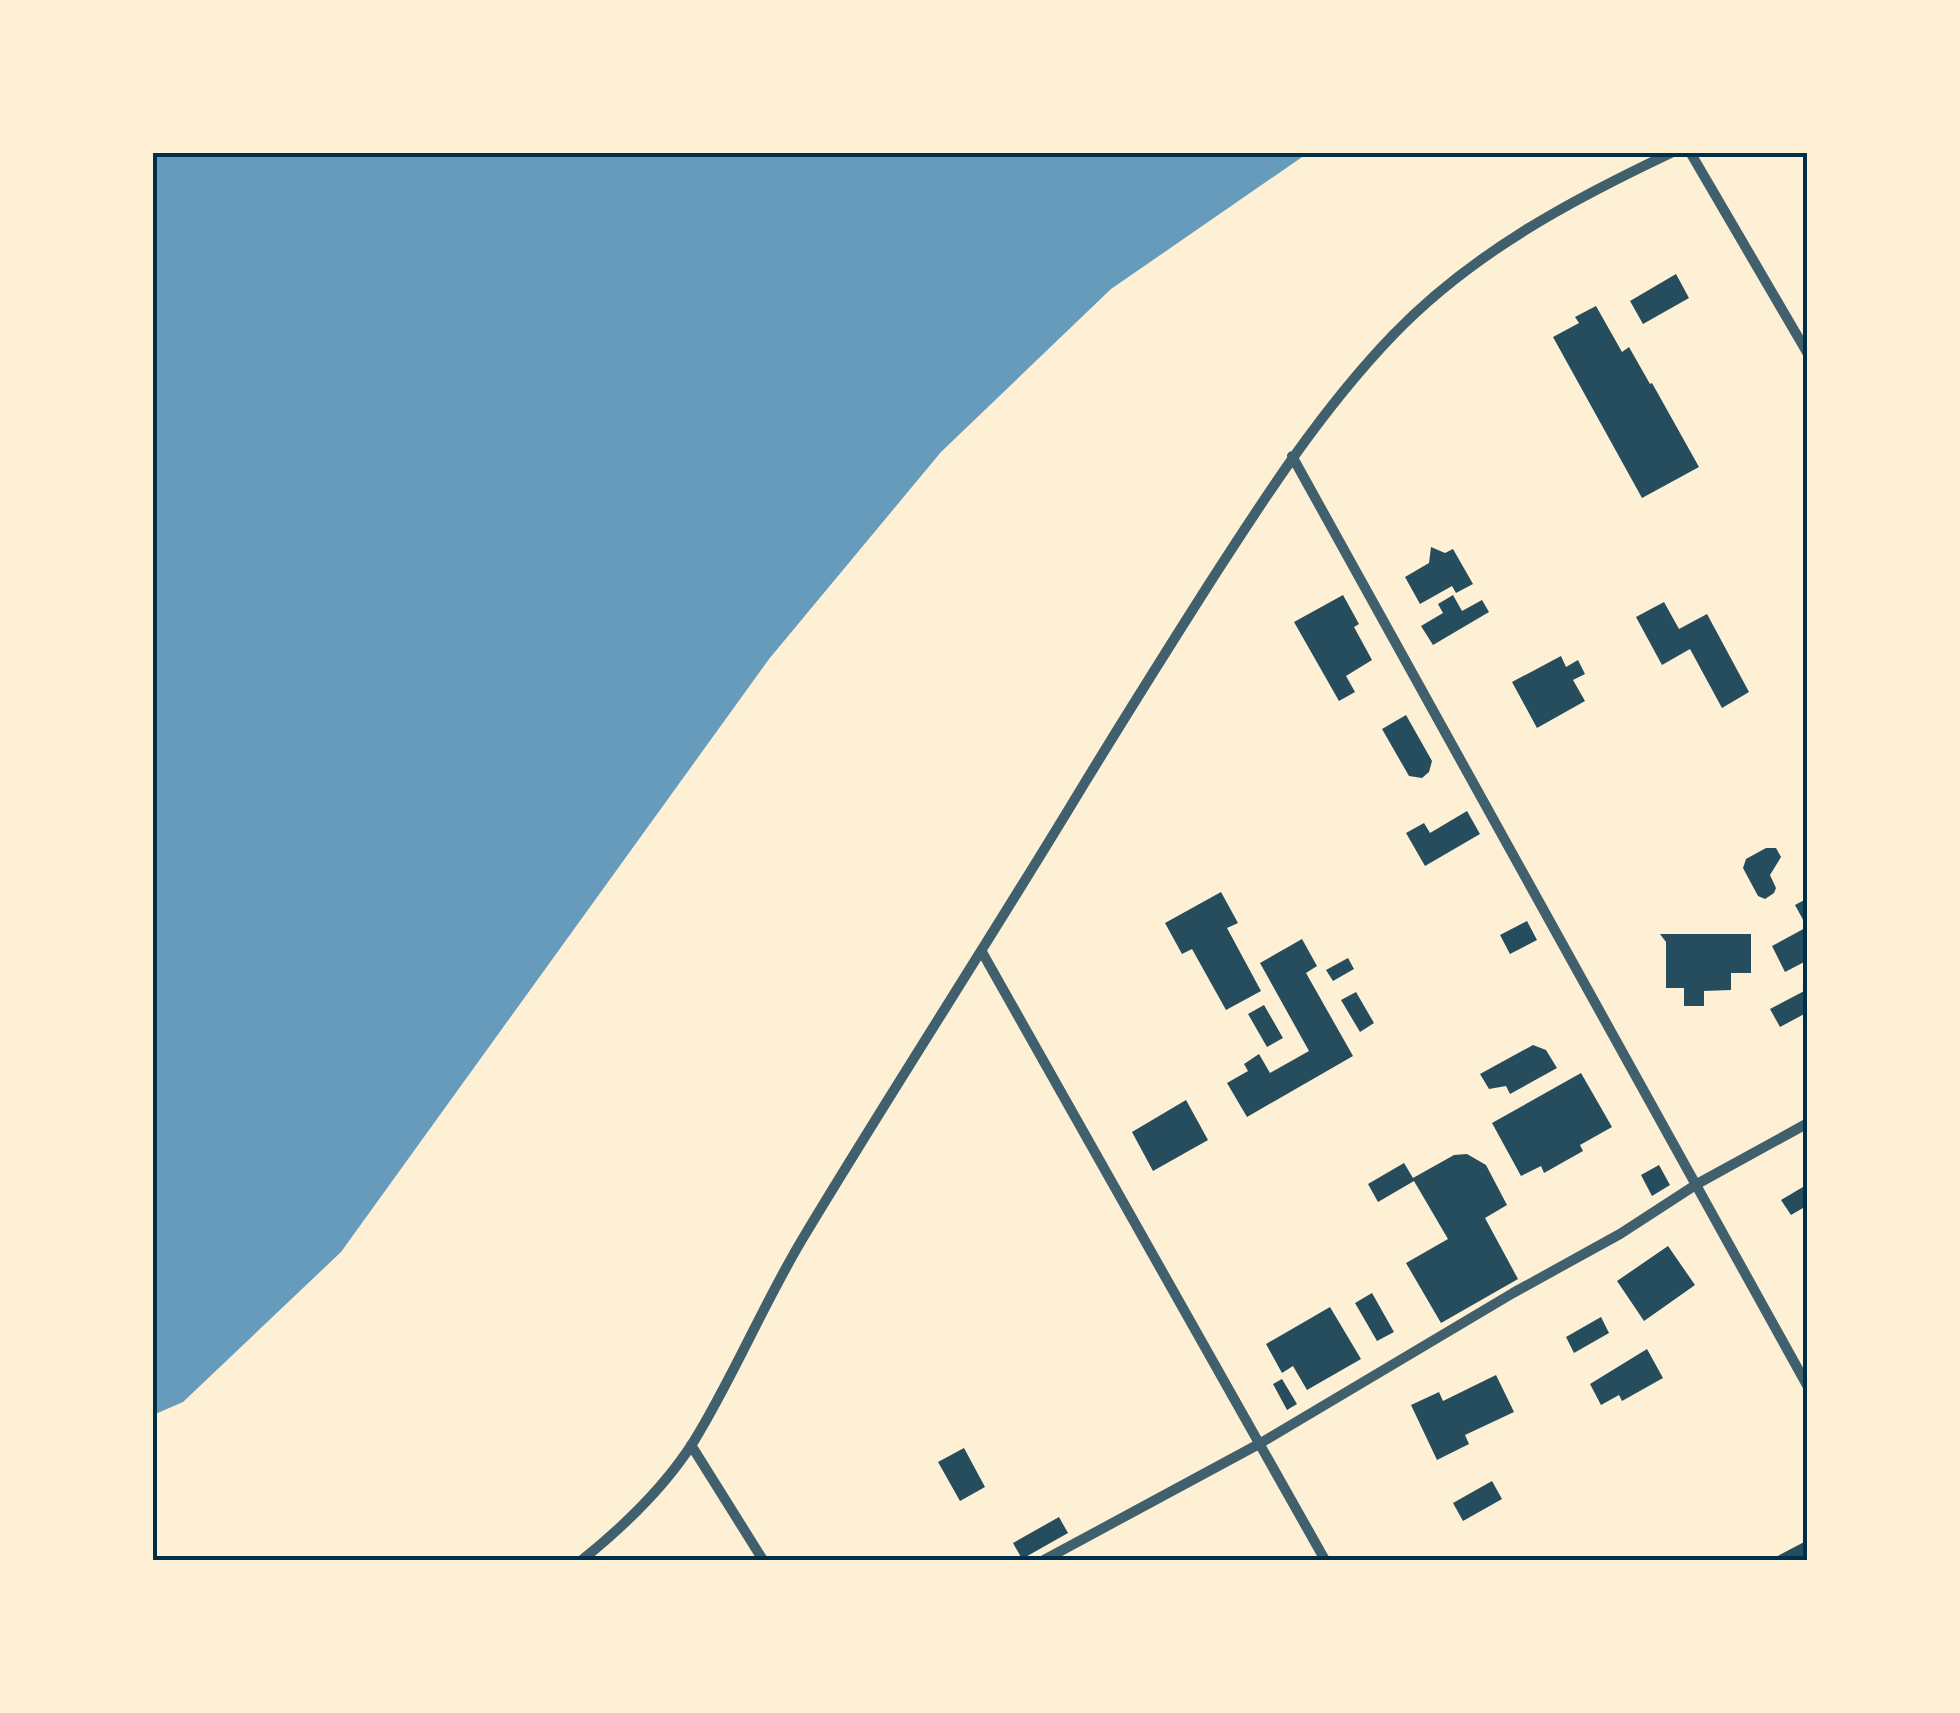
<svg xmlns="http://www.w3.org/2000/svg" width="1960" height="1713" font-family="Signika,sans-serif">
	<rect width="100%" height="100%" fill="#fdf0d5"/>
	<path fill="#669bbc" d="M153,152l1155,1 -197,136 -170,163 -172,207 -428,593 -158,150 -30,13z"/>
	<path fill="#264d5e" d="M1676,274l13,24 -46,26 -13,-23z
		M1596,306l26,46 7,-5 21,37 2,-1 47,84 -57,31 -89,-161 26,-14 -4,-6z
		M1431,547l14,6 8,-4 20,35 -17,9 -4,-7 -32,18 -15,-27 24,-14z
		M1343,595l16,29 -5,3 18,33 -26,16 9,16 -16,9 -45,-79z
		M1453,595l9,16 20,-11 7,12 -56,33 -12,-19 22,-13 -5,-9z
		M1664,602l15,27 28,-15 42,78 -27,16 -32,-59 -28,16 -26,-48z
		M1561,656l5,11 12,-7 7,14 -12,6 12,21 -48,27 -25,-46z
		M1406,715l26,46 -3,11 -7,6 -13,-2 -27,-47z
		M1467,811l13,23 -55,32 -19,-33 18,-10 6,10z
		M1766,848h10l5,9 -11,18 6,13 -2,5 -9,6 -7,-3 -15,-28 3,-9z
		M1221,892l17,31 -11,5 34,63 -35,19 -34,-61 -10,5 -17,-31z
		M1808,898v62l-23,12 -13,-26 35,-19 -12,-22z
		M1527,921l10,19 -27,14 -10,-19z
		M1660,934h91v39h-20v17l-27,1v15h-20v-18h-18v-46z
		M1302,939l15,27 -11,7 47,83 -106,61 -20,-34 21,-12 -4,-7 15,-10 11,19 39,-22 -49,-88z
		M1348,958l6,11 -21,12 -7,-11z
		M1808,989v23l-28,15 -10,-18z
		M1356,992l18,31 -14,9 -19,-32z
		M1264,1005l19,33 -16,9 -19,-33z
		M1533,1045l13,5 11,18 -47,26 -4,-8 -17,3 -9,-15z
		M1581,1073l31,54 -32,18 3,6 -39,22 -3,-7 -20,10 -29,-53z
		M1186,1100l22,40 -55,31 -21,-39z
		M1467,1154l19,11 21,40 -22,13 33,61 -77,44 -35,-60 42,-24 -34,-58 -36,21 -10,-18 36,-21 9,15 41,-23z
		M1659,1165l11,20 -18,11 -11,-21z
		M1808,1184v21l-17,10 -10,-15z
		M1668,1246l27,39 -51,36 -27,-40z
		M1372,1293l22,39 -17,9 -22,-38z
		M1330,1307l31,52 -54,31 -14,-24 -11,7 -16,-29z
		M1601,1317l8,16 -35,20 -8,-16z
		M1647,1349l16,29 -41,23 -3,-6 -18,10 -11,-21z
		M1496,1375l18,37 -49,23 4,9 -32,16 -26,-55 28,-13 4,9z
		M1282,1379l15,25 -10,6 -14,-26z
		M964,1448l21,39 -25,14 -22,-39z
		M1492,1481l10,18 -39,22 -10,-18z
		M1059,1517l9,16 -46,26 -9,-16z
		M1808,1540v20h-38z"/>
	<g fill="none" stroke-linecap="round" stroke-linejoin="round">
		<path stroke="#3f606c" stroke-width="10" d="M1690,152l118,202
			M1292,456l516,931
			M982,952l343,608
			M691,1445l72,115
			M582,1560c41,-33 83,-73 112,-119 41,-67 71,-141 112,-208 91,-151 187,-298 278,-449 41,-67 83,-134 125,-200 56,-87 112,-174 184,-249 79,-82 178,-135 280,-183
			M1044,1560l215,-116 254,-151 107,-59 77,-50 111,-61"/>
	</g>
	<rect width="1960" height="1713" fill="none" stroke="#fdf0d5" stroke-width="310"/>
	<rect x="155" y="155" width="1650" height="1403" fill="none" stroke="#003049" stroke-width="4"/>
</svg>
